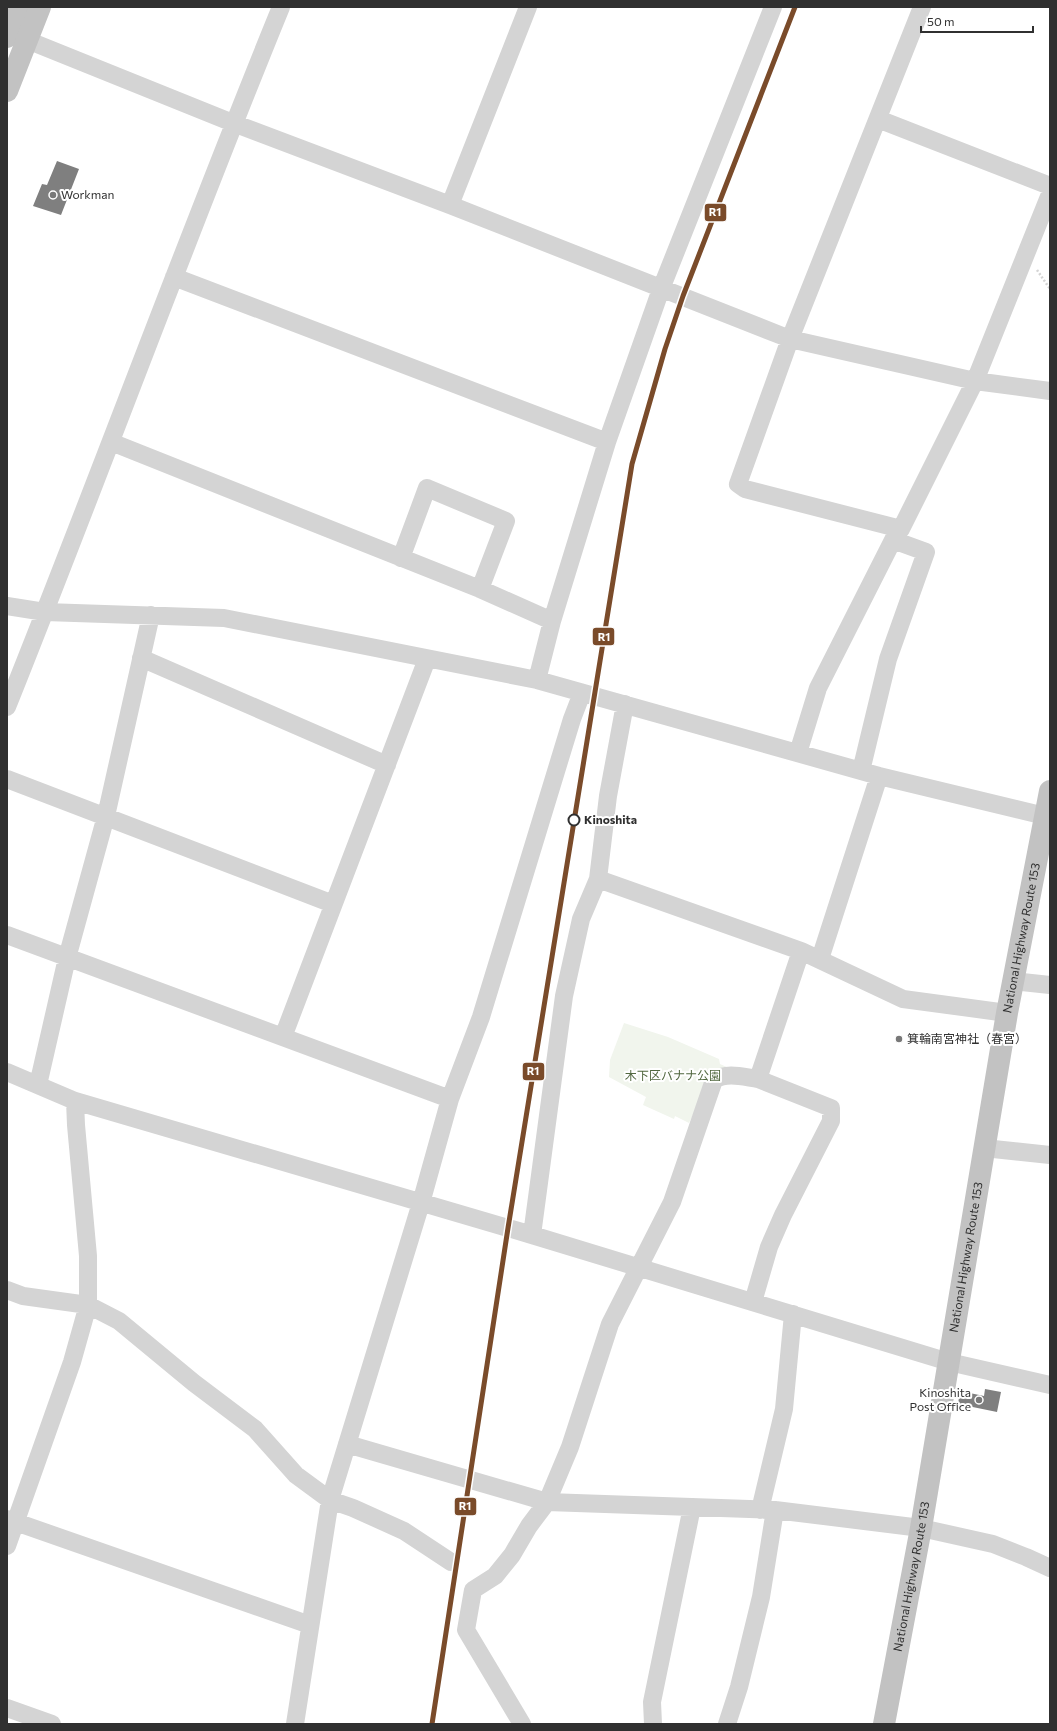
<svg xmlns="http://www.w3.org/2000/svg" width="1057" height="1731" font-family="Commissioner,'Noto Sans JP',sans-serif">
	<rect width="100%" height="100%" fill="#fff"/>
	<path fill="#f1f5ed" d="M624,1023l44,14 51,22 1,5 22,10 -30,1 -23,48 -14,-7 -1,3 -31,-14 3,-8 -37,-20 1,-17z"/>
	<path fill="#7f7f7f" d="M57,161l22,8 -18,46 -28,-9 9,-22 5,1z
		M985,1389l16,3 -4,20 -39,-8 2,-13 24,5z"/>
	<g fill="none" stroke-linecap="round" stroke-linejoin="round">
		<path stroke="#d4d4d4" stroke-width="2.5" stroke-dasharray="2 2" stroke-linecap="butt" d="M1037,270l13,19"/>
		<path stroke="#d4d4d4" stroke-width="18" d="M14,37l13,3 206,83 217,82 340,134 185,42 75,10
			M878,119l172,67
			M450,205l78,-198
			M174,277l433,165
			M111,442l369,147 72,32
			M901,529l-156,-40 -7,-5 52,-145 132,-332
			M401,558l26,-70 79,33 -26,68
			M7,606l38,6 179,6 313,62 342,96 166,40
			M141,658l246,107
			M537,680l15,-59 55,-179 54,-153 112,-282
			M7,707c93,-232 179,-468 274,-700
			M798,753l20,-65 75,-148 8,-11 74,-148 75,-187
			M861,771l27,-112 38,-107 -33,-12
			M7,779l326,125
			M598,879l203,72 102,48 104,14
			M7,935l443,164
			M820,959l59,-183
			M1012,981l38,4
			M283,1037l144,-378
			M7,1072l68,29 457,134 417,127 101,23
			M38,1085l29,-127 39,-142 45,-201
			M984,1148l66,7
			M532,1235l32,-239 17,-77 17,-40 10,-83 17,-92
			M7,1290l16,6 65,9 31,16 75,62 61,46 41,46 34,25 23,8 51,23 47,31
			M753,1302l16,-55 14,-32 48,-94v-13l-73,-29
			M347,1444l200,58 228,8 146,18 72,16 33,13 24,11
			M760,1510l24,-101 9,-95
			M7,1519l303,106
			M7,1546l65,-184 16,-57v-49l-12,-131 -1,-24
			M7,1708l45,16
			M295,1724l35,-224 91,-297 29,-104 31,-82 91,-298 10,-26
			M522,1724l-56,-94 7,-40 22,-14 17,-21 17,-29 18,-24 23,-55 40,-123 62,-122 42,-122c13,-8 29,-3 44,-1l43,-128
			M653,1724l-1,-22 40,-195
			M727,1724l12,-37 22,-90 14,-87"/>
		<g stroke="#c2c2c2" stroke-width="22">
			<path d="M7,37l12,-30"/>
			<path d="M7,91l33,-84"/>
			<path id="s1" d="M884,1724l37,-196 86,-515 43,-222"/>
		</g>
		<g stroke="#fff" stroke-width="8">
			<path id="rail-1" d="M432,1724l76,-496 124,-764 33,-115 18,-53 112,-289"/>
		</g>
		<use href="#rail-1" stroke="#7a4b2a" stroke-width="5"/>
	</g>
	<g fill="#787878" stroke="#fff" stroke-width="1.5">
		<circle cx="53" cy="195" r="4"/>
		<circle cx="899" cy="1039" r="4"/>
		<circle cx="979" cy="1400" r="4"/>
	</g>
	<circle fill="#fff" stroke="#303030" stroke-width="2" cx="574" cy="820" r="5.5"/>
	<g text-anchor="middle" stroke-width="4" stroke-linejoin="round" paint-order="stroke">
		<g font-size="12" fill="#303030" stroke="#fff" text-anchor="start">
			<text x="61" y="199">Workman</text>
			<text x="907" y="1043">箕輪南宮神社（春宮）</text>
			<text x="971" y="1397" text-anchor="end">Kinoshita<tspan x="971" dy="14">Post Office</tspan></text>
		</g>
		<g font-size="12" font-weight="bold" fill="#303030" stroke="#fff" text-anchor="start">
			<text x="584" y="824">Kinoshita</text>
		</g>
		<g font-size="12" fill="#303030" stroke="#fff">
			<text dy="4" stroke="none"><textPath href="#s1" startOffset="798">National Highway Route 153</textPath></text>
			<text dy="4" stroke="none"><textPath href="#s1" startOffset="474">National Highway Route 153</textPath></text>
			<text dy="4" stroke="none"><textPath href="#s1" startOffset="150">National Highway Route 153</textPath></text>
		</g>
		<g font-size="12" fill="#526840" stroke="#fff">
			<text x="673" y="1080">木下区バナナ公園</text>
		</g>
	</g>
	<g stroke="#fff" stroke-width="1.5">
		<rect x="704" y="203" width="23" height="19" rx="4" fill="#7a4b2a"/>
		<rect x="592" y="627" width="23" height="19" rx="4" fill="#7a4b2a"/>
		<rect x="522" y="1062" width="23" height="19" rx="4" fill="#7a4b2a"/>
		<rect x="454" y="1497" width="23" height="19" rx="4" fill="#7a4b2a"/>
	</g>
	<g font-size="11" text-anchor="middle" font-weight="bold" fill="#fff">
		<text x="715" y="216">R1</text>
		<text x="604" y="641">R1</text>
		<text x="533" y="1075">R1</text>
		<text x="465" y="1510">R1</text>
	</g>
	<rect width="1057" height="1731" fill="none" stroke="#303030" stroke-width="16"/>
	<path d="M921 26v6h112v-6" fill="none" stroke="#303030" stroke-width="2"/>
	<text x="927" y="26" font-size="12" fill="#303030" stroke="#ffffff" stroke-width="3" paint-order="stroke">50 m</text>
</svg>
